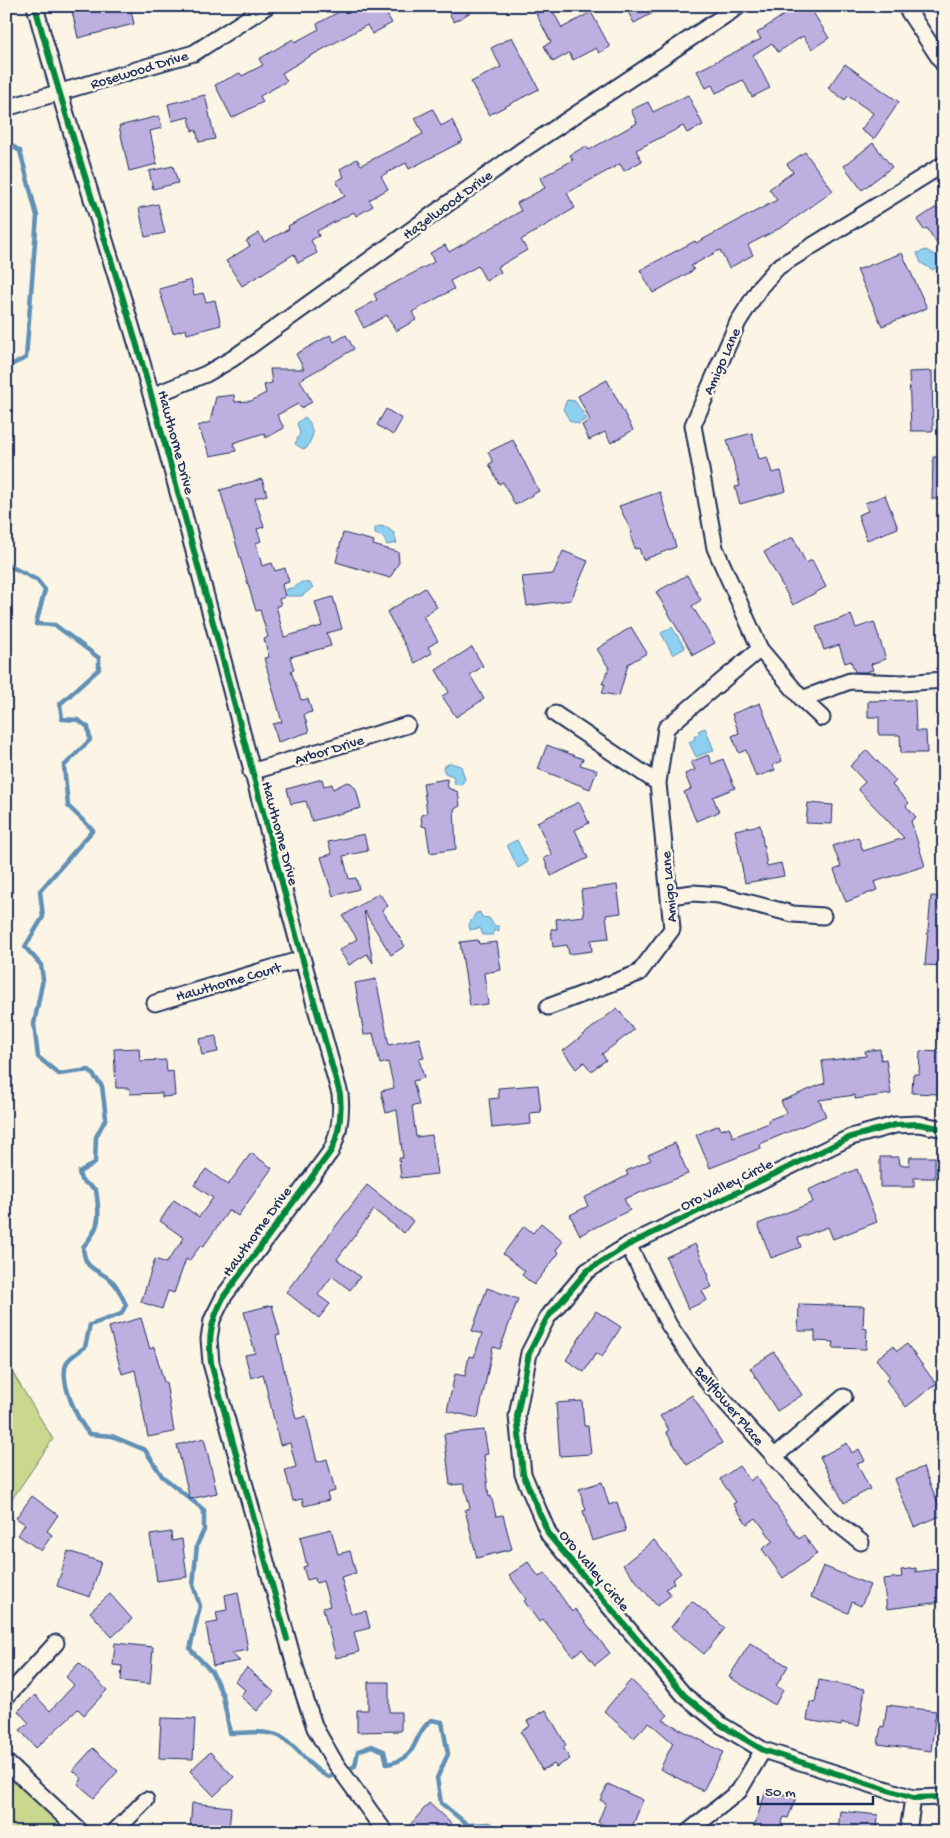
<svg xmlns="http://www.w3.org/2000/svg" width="950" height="1838" font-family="'Gochi Hand',sans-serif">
	<rect width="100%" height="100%" fill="#fcf5e5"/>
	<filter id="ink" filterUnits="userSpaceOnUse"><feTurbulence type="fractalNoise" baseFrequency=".02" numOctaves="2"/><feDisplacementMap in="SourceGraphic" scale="10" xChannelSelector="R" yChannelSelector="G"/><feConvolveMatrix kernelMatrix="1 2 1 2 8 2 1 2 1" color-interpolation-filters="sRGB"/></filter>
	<g filter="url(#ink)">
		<path fill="#c9d88c" stroke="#728475" d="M6,1362l47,77 -47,69z
			M6,1762l75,70h-75z"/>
		<path fill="#8ed0ef" stroke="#6090b5" d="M926,250l12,7 3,8 -8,5 -12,-7 -4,-10z
			M567,400l8,1 12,18 -9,5 -8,-3 -7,-12z
			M305,417l5,6 3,12 -6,13 -4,1 -8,-5 5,-11 -3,-10z
			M379,526l7,1 8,6 3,10 -10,2 -4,-8 -8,-3v-6z
			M301,582l9,1 3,4 -11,9h-15l-2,-2 2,-5 8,-2z
			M672,627l13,21 -12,7 -12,-22z
			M705,728l9,22 -18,7 -7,-15 6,-3 -1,-3 6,-2 -2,-3z
			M450,763l11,3 4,13 -4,6 -6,-1 -2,-8 -8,-3 -2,-6z
			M517,840l11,22 -10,6 -11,-23z
			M480,912l2,5 7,1 6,8h4v6l-5,-2 -1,5h-10l-3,-7 -10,2 -1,-6 7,-11z"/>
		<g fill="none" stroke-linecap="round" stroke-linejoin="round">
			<path stroke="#6090b5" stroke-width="4.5" d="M6,142l14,9 17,65 -11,142 -20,9
				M6,564l31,16 8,10 -9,34 19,1 44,33v11l-39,35 2,15 16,1 10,7 2,13 -26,26 4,40 25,24 -53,61 3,26 -18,30 16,18 2,14 -9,45 4,33 21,17 30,-4 13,16 4,32 -10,19 -1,26 -16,9 2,8 15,10c4,26 5,37 -13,57 2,25 13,20 29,34 6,5 10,16 14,24l-5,9 -31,11 -5,22c-5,4 -14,9 -18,15 -9,18 10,57 22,72l23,2 33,14 17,26 42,34v20l-7,15 -4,40 7,21 -10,43 22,23 11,24 7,37c16,0 40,-4 54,6 17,11 26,30 45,38l26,-11 3,-15 14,-5 12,5 3,13c34,-6 22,-25 44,-44l11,2 6,32 -11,24 4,25 27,22 22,-1 10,8"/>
		</g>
		<path fill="#bdb0e0" stroke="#1b2f5e" d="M71,6h22l1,6 25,-6h11l4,18 -56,14z
			M349,6h33l10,17 -20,11 -5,-9 -62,34 -23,14 5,8 -27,15 3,6 -31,16 -17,-33 25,-12 2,3 21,-11 -4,-6 34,-20 2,3 24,-13 -2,-5z
			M445,6h36l-27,16z
			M550,6l12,22 29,-16 19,35 -11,6 -3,-5 -23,12 -4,-7 -16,9 -9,-16 7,-4 -15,-28z
			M625,6h41l-32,17z
			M797,6h12l20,32 -17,11 -9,-13 -25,16 -6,-9 -19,12 17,33 -18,9 -9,-17 -27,13 -4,-8 -6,3 -9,-17 64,-32 -4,-6z
			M512,37l27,52 -50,26 -18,-33 30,-15 -10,-19z
			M845,64l54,38 -25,37 -13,-9 12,-17 -25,-17 -3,4 -17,-12z
			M205,95l10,44 -16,3 -3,-12 -4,1 -3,-14 -17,4 -4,-17z
			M688,95l15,30 -16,8 -4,-7 -47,24 6,11 -18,10 -4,-7 -53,29 8,15 -54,32 6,10 -29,17 3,5 -15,9 -8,-15 -28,15 4,8 -42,23 4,8 -20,11 -9,-16 -23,13 -9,-16 22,-12 -3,-6 60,-32 -4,-9 15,-8 4,7 72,-41 -4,-8 28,-15 -5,-10 33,-18 -3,-5 16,-9 3,4 48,-27 -6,-13 17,-8 5,10z
			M433,109l8,17 11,-6 11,21 -54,28 -3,-6 -25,13 7,13 -19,11 4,6 -17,10 -2,-4 -37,19 2,5 -8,4 6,13 -19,10 -4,-9 -52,32 -16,-25 24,-15 -4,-5 13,-8 5,9 25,-13 -1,-3 57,-30 -9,-15 8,-4 -4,-8 17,-10 4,6 62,-31 -8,-16z
			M159,116l3,12 -12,3 7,33 -28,7 -10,-45z
			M873,143l19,24 -30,23 -18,-24z
			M805,152l28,39 -49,35 -36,19 5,10 -24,13 -9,-18 -29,16 3,4 -41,23 -13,-23 55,-29 1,2 81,-43 -8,-11 24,-17 -6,-8z
			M173,166l5,17 -25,6 -4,-18z
			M158,204l7,29 -20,4 -6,-29z
			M935,208l9,1v46l-17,-27 -3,2 -7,-10z
			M902,253l25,55 -45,18 -25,-56z
			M191,280l3,15 9,-2 3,9 9,-2 6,25 -34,9 -1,-5 -13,4 -14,-44z
			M330,335l4,7 12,-7 8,14 -54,31 12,22 -11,6 -3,-4 -21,11 7,13 -18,10 -2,-5 -31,10 3,8 -26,5 -12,-30 12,-4 6,-25 18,-2 1,7 16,-1 15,-8 -2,-8 8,-2 -2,-14h34l-8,-15z
			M932,371l1,60h-22l-2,-59z
			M607,380l26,50 -22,13 -6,-11 -16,8 -7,-15 8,-5 -12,-24z
			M386,409l16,10 -9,16 -16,-10z
			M752,433l7,26 8,-2 5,16 9,-2 5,20 -46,13 -5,-17 5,-1 -13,-46z
			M513,440l26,51 -24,14 -12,-23 -4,2 -10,-20 4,-2 -5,-10z
			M933,457h11v42h-12z
			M262,479l5,16 -12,3 9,29 -7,2 4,12 -5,2 6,23 10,-3 3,8 10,-3 4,14 -7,2 3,13 -6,2 2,6 -5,1 8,31 38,-11 -7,-24 18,-5 9,32 -15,4 4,13 -41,11 4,13 -3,1 10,29 7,-1 4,13 -8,2 5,18 -31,10 -5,-18 9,-2 -18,-64 5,-1 -5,-18 4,-2 -8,-27 -4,1 -36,-121z
			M660,492l16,55 -33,13 -4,-12 -4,1 -5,-15 2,-1 -13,-27z
			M885,495l13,33 -31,12 -9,-25 10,-4 -3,-8z
			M343,533l31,8 -1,4 25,7 1,10 -9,16 -54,-16z
			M793,537l13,26 6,-3 14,27 -33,18 -29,-53z
			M563,551l25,10 -17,39 -44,6 -5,-29 31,-3z
			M687,575l14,25 -9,6 23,37 -22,12 -37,-63z
			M425,588l12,19 -14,9 15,25 -10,6 4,6 -17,10 -28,-51z
			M851,615l5,13 18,-6 12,37 -15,5 2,6 -8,2h-10l-4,-11 -6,2 -6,-18 -15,5 -8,-23z
			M631,627l16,26 -19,11 -9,32 -17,-3 3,-9h-3l7,-16 -12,-19z
			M472,647l11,19 -13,9 14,24 -28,18 -14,-21 7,-4 -13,-22z
			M915,700l1,31h10l1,22h-26l-1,-18h-21v-18h-11v-16z
			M760,703l22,58 -9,4 2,5 -19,7 -10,-27 -7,3 -7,-17 7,-3 -7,-19z
			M547,745l36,14 -3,6 17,5 -7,19 -52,-20z
			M867,750l29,31 -4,4 17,18 -3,3 10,11 -5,4 14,45 -51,16 3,8 -31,12 -12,-32 7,-3 -8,-21 25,-9 5,14 41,-13 -46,-49 7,-7 -15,-16z
			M708,755l4,9 11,-5 12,29 -22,9 6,15 -23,9 -12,-29 7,-3 -6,-15 10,-4 -4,-8z
			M322,779l2,7 8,-2 1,5 14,-7 4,1 5,6 5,19 -49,13 -6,-20 -15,3 -4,-15z
			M447,779l1,9 10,4 2,14 -6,3 2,40 -26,4 -4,-26 -4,-1 -1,-11 6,-2 -4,-30z
			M579,802l10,21 -14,7 13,28 -37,18 -7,-18 8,-3 -15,-33z
			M808,803l25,2 -1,19 -26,-1z
			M760,825l7,41 14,-3 3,13 -39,7 -10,-53z
			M364,834l4,17 -25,5 6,23 7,-1 3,11 -26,7 -12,-39 11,-3 -4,-12z
			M617,885l4,28 -15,2 3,23 -18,2 1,11 -23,3 -2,-9 -14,2 -2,-18h6l-1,-10 28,-3 -3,-26z
			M379,893l9,13 -6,4 23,36 -14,9 -27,-44 9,52 -6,-9 -18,11 -10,-15 18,-11 -14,-23z
			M931,896l13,1v69l-19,-1z
			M478,940l1,4 18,-2 4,28 -17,3 4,31 -18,2 -10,-64z
			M376,979l13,66 30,-7 5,20 -5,1 5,19 -11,3 6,24 -7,1 4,31 16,-2 5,39 -36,4 -2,-20h4l-6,-48 -11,3 -5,-22 13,-3 -6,-26 -8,2 -7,-31 -9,2 -9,-52z
			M617,1008l17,22 -32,24 4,6 -15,11 -7,-9 -8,7 -13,-18z
			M216,1036l2,16 -16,3 -3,-16z
			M139,1048l1,13 26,-1 1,12 6,-1 2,25 -13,1v-4l-32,1 -1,-6h-13l-2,-39z
			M880,1049l1,11 5,-1 5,35 -36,5v-4l-36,5 7,16 -66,28 1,4 -51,20 -14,-33 23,-10 2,5 8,-3 4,10 36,-14 -1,-3 18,-7 -5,-12 44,-18 -3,-22 44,-5 -1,-5z
			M920,1051l24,1v34l-6,-1v9l-26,-1 1,-19h6z
			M538,1085l3,27 -11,1 1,11 -39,4 -3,-29 10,-1 -1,-10z
			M675,1143l13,31 -64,25 6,11 -50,25 -10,-20 18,-9 -4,-8 44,-23 -2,-4 25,-11 -3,-5z
			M251,1153l21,15 -34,48 -9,-6 -26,37 -2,-2 -12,16 -3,-2 -12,34 -6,-2 -6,18 -21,-7 14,-43 11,4 18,-25 -24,-17 14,-21 25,17 14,-19 -19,-13 12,-16 22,16z
			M880,1157h19l1,8h9l1,-8h25v21h-21v9h-34z
			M857,1169l20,53 -44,17 -5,-12 -30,11 3,9 -30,11 -13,-34 55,-22 -5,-12z
			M367,1185l46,36 -9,12 -30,-23 -37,49 23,18 -10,13 -18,-14 -14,19 12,9 -11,14 -33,-26z
			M541,1223l22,18 -7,9 3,3 -25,32 -12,-10 3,-4 -22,-17 21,-28 9,7z
			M695,1244l14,32 -2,1 5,10 -10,4 5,9 -19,9 -22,-52z
			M487,1288l31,11 -18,50 -7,-2 -15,71 -31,-7 8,-37 10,2 4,-20 5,1 8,-23 -10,-3z
			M799,1304l65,2 -1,22 4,1 -1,20 -33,-1 1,-6 -19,-1v-10h-17z
			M272,1305l8,30 -4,1 20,83 10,-3 11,46 10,-3 8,32 -8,2 2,7 -25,6 -2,-7 -9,2 -8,-31 11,-3 -6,-24 -10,2 -17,-71 -12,4 -6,-23 10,-2 -11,-41z
			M596,1311l25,16 -19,30 -6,-4 -12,19 -18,-12z
			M141,1318l9,31 4,-2 10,35h2l8,50 -26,5 -13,-67 -13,4 -13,-47z
			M907,1344l29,40 -30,23 -20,-27 4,-3 -14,-18 17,-13 4,5z
			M774,1352l28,43 -25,16 -27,-43z
			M692,1395l30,48 -35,22 -21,-33 3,-2 -9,-14z
			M582,1401l2,25h4l3,28 -31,2 -4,-53z
			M484,1430l4,24 -4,1 5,42 2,-1 5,20 7,-1 9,34 -35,9 -12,-48 5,-2 -6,-24 -14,1 -6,-51z
			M204,1438l13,55 -27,6 -13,-54z
			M847,1443l5,10 7,-4 6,12 -8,3 13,25 -26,14 -24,-46z
			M739,1466l11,15 6,-5 43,63 5,-4 13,19 -34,24 -21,-29 11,-8 -17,-23 -9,6 -14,-20 3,-2 -16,-23z
			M923,1467l20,48 -29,12 -20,-48z
			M602,1482l7,23 8,-3 9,29 -34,10 -9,-30 3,-1 -7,-21z
			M32,1496l26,19 -11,16 5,4 -11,16 -23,-16 7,-11 -9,-6z
			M331,1529l7,25 12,-3 6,22 -15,4 10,37 15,-3 4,17 -16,4 5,20 -23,6 -13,-50 7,-2 -7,-25 -7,2 -1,-5 -8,2 -4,-13 4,-1 -7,-29z
			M171,1532l1,9 10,-2 5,38 -30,4 -7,-46z
			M654,1540l27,33 -9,7 2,3 -8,6 5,6 -14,11 -34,-41z
			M68,1551l33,11 -11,35 -33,-11z
			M528,1562l11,15 6,-4 27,39 3,-3 35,44 -15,12 -13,-16 -9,7 -30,-37 -4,3 -15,-21 2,-2 -17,-24z
			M823,1566l47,19 -9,21 -9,-4 -4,11 -37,-16z
			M916,1568v4l28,-4v19l-5,1 2,14 -54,7 -4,-30 19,-2 -1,-7z
			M238,1592l10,58 -17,3 9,8 -27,5 -7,-42 12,-2 -2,-10 11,-2 -2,-15z
			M110,1594l22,25 -20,18 -22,-25z
			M692,1601l33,27 -21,26 -33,-27z
			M115,1643l38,4 -3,37 -29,-3 1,-15 -9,-1z
			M750,1643l38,23 -12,20 7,4 -8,15 -46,-28z
			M79,1663l28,27 -23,25 -6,-6 -42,39 -16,-18 9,-7 -11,-12 17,-16 15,16 24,-26 -8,-8z
			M247,1668l27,24 -17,19 -17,-15 5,-6 -10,-9z
			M631,1680l37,35 -5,5 60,32 -20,39 -43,-22 13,-26 -24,-21 -15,16 -30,-27z
			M819,1680l46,9 -6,37 -17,-3 -1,3 -34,-6 3,-18 5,1z
			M368,1682h21v30h12v19l-44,1v-22h11z
			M887,1705l49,6 -5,40 -53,-7 3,-18 3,1z
			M546,1710l20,35 -3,2 7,12 -14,8 -2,-3 -12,6 -21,-38 9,-6 -3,-5z
			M161,1718l34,1 -2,40 -34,-1z
			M93,1748l25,23 -24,27 -16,-14 4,-5 -9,-9z
			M210,1752l24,25 -20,19 -24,-25z
			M608,1784l35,16 -13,32h-29l3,-7 -6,-3 8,-19 -6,-3z
			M767,1788l29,10 -8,20 -4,-1 -6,15h-26z
			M192,1803l39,4 -2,25 -39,-1z
			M429,1803l15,14 17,15h-57z
			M840,1811l38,4 -1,17h-39z"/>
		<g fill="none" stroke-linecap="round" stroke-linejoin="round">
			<g stroke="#1b2f5e" stroke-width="19">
				<path id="minor" d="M35,6c35,132 81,261 117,392 65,231 122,465 188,696 2,21 0,38 -9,57l-107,145 -12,24 -3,19 2,24 87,314 17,51 19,33 51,71
					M905,6l39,59
					M6,108l188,-55 73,-47
					M152,396l54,-22 26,-15 289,-208 218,-145
					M802,699l48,-18 52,2 42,-3
					M555,714l103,69 8,-55 94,-79
					M822,718l-20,-19 -42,-50 -45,-101 -22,-123 45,-103 23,-36 17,-19 166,-103
					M251,772l156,-47
					M669,896l24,-3 26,2 74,19 30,2
					M155,1003l147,-44
					M548,1007l91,-34 33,-44 -14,-146
					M944,1129l-26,-5 -23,1 -44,12 -223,108 -41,26 -40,47 -18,35 -12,63 6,58 26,61 135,160 37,30 42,25 150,48 31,-1
					M628,1245l41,80 40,59 119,132 33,26
					M774,1457l70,-60
					M6,1697l50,-54
					M6,1762l75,70
					M114,1832l32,-32
					M688,1832l51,-41 24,-41
					M908,1832l5,-34"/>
			</g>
			<use href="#minor" stroke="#fcf5e5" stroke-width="15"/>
			<g stroke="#fcf5e5" stroke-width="9">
				<path id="cycleway" d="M35,6c35,132 81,261 117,392 65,231 122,465 188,696 2,21 0,38 -9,57l-107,145c-13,26 -16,38 -13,67l76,276
					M944,1129l-26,-5 -23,1 -44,12 -223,108 -41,26 -40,47 -18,35 -12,63 6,58 26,61 135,160 37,30 42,25 150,48 31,-1"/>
			</g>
			<use href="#cycleway" stroke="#00873e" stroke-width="6"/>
		</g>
	</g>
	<g text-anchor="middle" stroke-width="5" stroke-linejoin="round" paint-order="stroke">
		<g font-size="15" fill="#1b2f5e" stroke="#fcf5e5">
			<text transform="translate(139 69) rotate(-17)" y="5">Rosewood Drive</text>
			<text transform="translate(447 204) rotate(-36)" y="5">Hazelwood Drive</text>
			<text transform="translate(721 361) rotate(-66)" y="5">Amigo Lane</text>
			<text transform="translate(177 442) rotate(75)" y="5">Hawthorne Drive</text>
			<text transform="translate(329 749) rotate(-17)" y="5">Arbor Drive</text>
			<text transform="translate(281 833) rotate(75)" y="5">Hawthorne Drive</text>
			<text transform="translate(668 887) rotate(-95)" y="5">Amigo Lane</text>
			<text transform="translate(228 981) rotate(-16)" y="5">Hawthorne Court</text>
			<text transform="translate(726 1184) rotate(-26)" y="5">Oro Valley Circle</text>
			<text transform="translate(256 1231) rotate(-54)" y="5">Hawthorne Drive</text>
			<text transform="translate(730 1405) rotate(50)" y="5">Bellflower Place</text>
			<text transform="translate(595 1570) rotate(50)" y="5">Oro Valley Circle</text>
		</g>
	</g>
	<rect width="950" height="1838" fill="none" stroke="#fcf5e5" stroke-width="25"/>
	<rect x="12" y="12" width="925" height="1813" fill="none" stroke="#1b2f5e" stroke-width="2" filter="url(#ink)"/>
	<path d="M758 1796v8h115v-8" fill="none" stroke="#1b2f5e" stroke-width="2.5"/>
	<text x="765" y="1796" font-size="15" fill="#1b2f5e" stroke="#fcf5e5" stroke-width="4" paint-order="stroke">50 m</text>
</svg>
